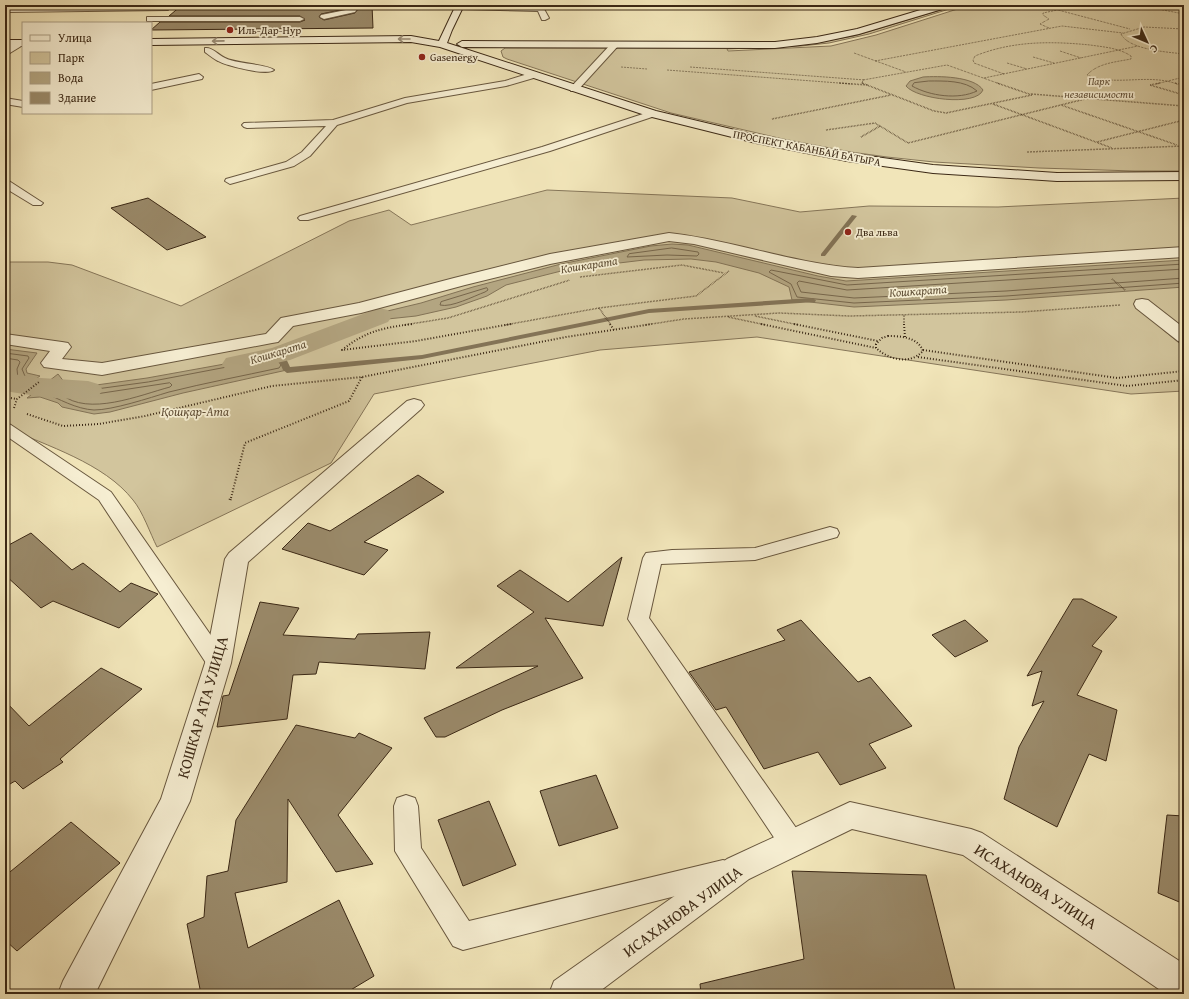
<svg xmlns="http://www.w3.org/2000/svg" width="1189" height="999" font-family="'Gentium Book Plus',serif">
	<rect width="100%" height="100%" fill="#f1e5b9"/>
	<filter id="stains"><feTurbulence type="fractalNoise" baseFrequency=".005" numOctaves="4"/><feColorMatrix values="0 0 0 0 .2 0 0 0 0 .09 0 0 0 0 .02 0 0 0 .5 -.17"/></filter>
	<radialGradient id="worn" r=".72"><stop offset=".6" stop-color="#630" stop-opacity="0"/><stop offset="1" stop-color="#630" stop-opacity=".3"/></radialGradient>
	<path fill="#d2c59d" stroke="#867659" d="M957,5h5l-93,29 -40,9 -28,3 -74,3 1,2 103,-5 45,-11 94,-30h214v166h-50l-95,-3 -105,-6 -47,-5 -36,-5 -68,-13 -112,-26 -164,-54 -4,-2 -2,-6 4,-3h211l85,-3 53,-9z
		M547,190l185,8 68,14 69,-6 129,1 186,-9v128l-22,3 22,18v44l-53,3 -374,-57 -157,13 -226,44 -43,69 -174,84c-7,-14 -14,-35 -24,-47 -29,-37 -86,-54 -128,-73v-165h43l24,3 109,41 168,-85 40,-11 22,15z"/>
	<path fill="#b3a581" stroke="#837356" d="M923,77c15,-1 51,-1 60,13 -7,17 -67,9 -77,-4l4,-5z
		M672,244l16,1 130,31 28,5 338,-21v27l-178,13 -152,7 -62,-7 -3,-13 -30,-14 -43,-11 -25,-3 -47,1 -75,9 -63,16 -19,11 -31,11 -40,9 -38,4 -44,15 1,-8 19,-8 67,-16 52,-16 88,-23 90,-18z
		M5,349l32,4 -11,16 1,4 13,3 -19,13 -16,-2z
		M280,354l7,16 -104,23 -73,19 -16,2 -32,-7 -4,-4 -18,-6 -13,1 31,-24 7,9 13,3h11l58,-8z"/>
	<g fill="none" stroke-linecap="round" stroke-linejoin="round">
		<path stroke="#77664b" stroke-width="1" d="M929,81c15,0 36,-1 48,10 -19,9 -47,5 -65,-5l2,-3z
			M672,248l26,4 1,2 -2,2 -30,-1 -40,2 2,-3z
			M1184,264l-337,21 -76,-15 -2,2 22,12 6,13 57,6 152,-7 178,-13
			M1184,269l-337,21 -48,-9 -2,2 4,9 53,6 152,-7 178,-13
			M487,288l1,2 -3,2c-11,4 -34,16 -45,13l1,-3z
			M5,353l23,3 1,2 -7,11 5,12 -7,4 -15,-2
			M5,358l13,2 2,2 -3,7 1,10 -13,-1
			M276,358l5,7 -2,3c-37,8 -74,15 -110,24 -20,6 -56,18 -75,18 -18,-1 -35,-11 -51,-18l14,-11 7,5 13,4h12l59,-8z
			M170,383l2,2 -2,2c-30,8 -82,30 -109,7l3,-2 13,3h12z"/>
		<path fill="#837356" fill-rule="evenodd" d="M852,215l5,1 -32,40h-4v-2z
			M812,298l4,2 -1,2 -166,11 -227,46 -135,14 -4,-3 -7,-16 1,-2h6l7,15 132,-12 227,-46z"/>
		<path fill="#b3a581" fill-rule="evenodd" d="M379,308l9,2 4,6 -4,6 -98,38 -54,12 -10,-2 -4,-6 4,-6 46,-10z
			M5,373l36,5 47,3 10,3 5,6 -5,6c-26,7 -66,-1 -93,-5z"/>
	</g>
	<path fill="#9a8a6a" stroke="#3b2815" d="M182,5h170l-2,3 -29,6 -2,3 5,3 31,-7 6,-8h11l1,23 -222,2 9,-8h140l5,-2 -5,-4h-131z
		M148,198l58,39 -39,13 -56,-42z
		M418,475l26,17 -80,50 24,8 -24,25 -82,-26 26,-26 22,8z
		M31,533l41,37 11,-7 37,29 11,-9 27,11 -39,34 -66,-27 -12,7 -36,-33v-28z
		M622,557l-19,69 -58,-8 38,60 -81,32 -57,27h-9l-12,-19 114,-52 -82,2 78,-56 -37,-26 23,-16 48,32z
		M1073,599h9l35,18 -25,29 10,5 -25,44 40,15 -11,51 -17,-7 -32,73 -53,-28 15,-52 25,-46 -12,5 10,-35 -15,5z
		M260,602l39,6 -16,27 72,4 3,-5 72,-2 -5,37 -106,-7 -3,12 -23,1 -6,44 -70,8 6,-31 6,-1z
		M801,620l57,62 12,-5 42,49 -43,18 17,24 -46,17 -22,-33 -54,17 -38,-62 -10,3 -27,-38 96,-32 -8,-10z
		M965,620l23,21 -33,16 -23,-22z
		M101,668l41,21 -82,70 3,3 -40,27 -8,-8 -10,6v-86l24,25z
		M296,725l59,13 4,-5 33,15 -54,67 35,49 -37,8 -48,-73 -1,83 -52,11 13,55 91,-48 35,76 -30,18h-143l-14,-70 17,-7 3,-41 21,-5 8,-51z
		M596,775l22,53 -59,18 -19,-55z
		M489,801l27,64 -53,21 -25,-66z
		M1167,815l17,1v88l-26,-11z
		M71,822l49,41 -103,88 -12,-11v-64z
		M792,871l134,4 30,119h-255l-1,-10 104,-25z"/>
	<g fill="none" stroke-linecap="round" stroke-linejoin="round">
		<g stroke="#68573e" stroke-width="2">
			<path id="lane" d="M354,5h6l-5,7 -31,7 -4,-2 1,-2 30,-6z
				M905,5h15l15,4 -3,2 -24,-4z
				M985,5h8l-3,2z
				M460,6l81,1 3,2 5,9 -4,2h-3l-4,-9 -80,-2v-2z
				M166,7l2,1v2l-163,2v-4z
				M147,17h153l4,2 -4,2h-153z
				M611,44h3l4,2 -41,45h-6l-1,-2 1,-2z
				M205,48c8,-1 13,7 20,10 11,6 43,6 49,12 -7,6 -47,-4 -56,-9 -4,-2 -9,-6 -13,-9z
				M534,72l3,1 1,2 -1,2 -31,9 -99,17 -70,22 -27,31 -16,10 -64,18 -5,-3 1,-2 60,-17 16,-10 24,-26 -79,2 -3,-1 -2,-2 2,-2 89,-3 72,-22 100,-17z
				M199,74l4,3 -1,2 -51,11v-6z
				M5,98l18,3v6l-18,-3z
				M652,111l5,3 -2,2 -105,35 -242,69h-8l-2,-2 2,-2 242,-69z
				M5,180l4,1 34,22 -2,2h-8l-28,-17z
				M5,423l6,2 100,67 115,165 3,6 -3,6 -8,2 -8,-2 -111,-169 -94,-65z
				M830,527l7,2 2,4 -2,4 -82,23 -94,4 -12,54 152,217 4,8 -4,8 -9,4 -9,-4 -155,-232 15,-61 3,-5 26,-3 83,-2z
				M406,795l9,3 3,8 3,42 48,73 254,-61 9,3 4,9 -4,9 -9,3 -260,66 -10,-4 -58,-95 -1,-45 3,-8z"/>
		</g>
		<g stroke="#68573e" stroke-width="2">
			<path id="street" d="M20,40l3,1v4l-18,11v-7z
				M669,233c64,7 125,31 189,35l326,-21v10l-326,21 -27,-2 -137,-32 -25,-3 -119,23 -85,21 -104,28 -68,13 -15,16 -6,1 -170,32 -58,-8 -3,-4 9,-12 -45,-7v-10l57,8 6,1 3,4 -9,12 40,4 164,-29 15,-16 78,-15 95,-25 96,-24z
				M1142,299l6,1 36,28v14l-6,-1 -42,-33 -2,-4 2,-4z
				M414,399l7,2 3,4 -3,4 -173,153 -17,101 -41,138 -95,193h-37l5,-13 98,-182 44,-136 20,-104 4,-6 178,-152z
				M850,802l121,27 11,4 202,131v30h-18l-203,-139 -111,-26 -103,50 -153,115h-47l5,-13 173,-122z"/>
		</g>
		<g stroke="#3b2815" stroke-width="2">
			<path id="secondary" d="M456,5h8l-12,25 -5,13 209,68 100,24 91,18 86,12 124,8 127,-1v8l-127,1 -124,-8 -86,-12 -91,-18 -108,-27 -208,-69 -29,-5 -260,3v-6l260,-3 28,5z
				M937,5h13l-1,2 -90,27 -42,9 -42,5 -313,-1 -5,-3 5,-3 313,1 42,-5 40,-8z
				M5,40h18v6h-18z"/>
		</g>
		<path stroke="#3b2815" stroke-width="1" stroke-dasharray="0.5 1" stroke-linecap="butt" d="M1039,5l91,24
			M1089,5l24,2 13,-2
			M1137,5l47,9
			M1181,5l3,1
			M1010,8l15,-3
			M1049,28l-9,-4 9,-5 -6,-4v-2l38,-8
			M1184,29l-40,-2 -23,7c8,16 47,18 63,20
			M1060,51l21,7
			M854,53l52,19
			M1033,57l21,6
			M875,61l187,-35 61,7
			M1007,63l20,6
			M621,67l26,2
			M690,67l175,13
			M667,70l185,14
			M1004,74l-30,-11 -1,-3 2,-4c37,-15 75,-15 115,-11 14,2 29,3 41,11v3c-15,3 -33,4 -44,16 29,12 60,-2 90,9
			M984,78l154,-32
			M863,84l-1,-1 1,-3 84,-15 53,19
			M1156,84l28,-7"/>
		<path stroke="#3b2815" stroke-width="1.5" stroke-dasharray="0.5 1" stroke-linecap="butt" d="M839,83l28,2
			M862,83l5,2
			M1160,83l-10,2 34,10
			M1175,83l9,3
			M867,85l67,26 12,2 86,-18 -35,-12
			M1031,94l153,12
			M993,104l119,44
			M1061,105l116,40
			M772,119l119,-24
			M826,130l49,-7 33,20
			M861,137l19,-11
			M1097,142l87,-22
			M908,143l181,-45
			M1027,152l157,-6
			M580,277l102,-12 42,8
			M1112,279l13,11
			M599,308l12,17
			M904,315v10
			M755,316l44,9
			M728,317l38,8
			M404,325l44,-7 122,-38
			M505,325l94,-17 97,-12 33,-25
			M645,325l39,-6 95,-6 70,3 172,-4 99,-7"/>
		<path stroke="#3b2815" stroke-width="2" stroke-dasharray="1 2" stroke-linecap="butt" d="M412,324c-30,4 -46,7 -70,26l74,-9 95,-17
			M610,324l4,6
			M761,324l115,24
			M794,324l84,17
			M904,324l1,13
			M888,336c12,0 30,1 35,15 -13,14 -34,9 -47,-3v-4l6,-6z
			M923,350l194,28 67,-7
			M918,357l209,29 57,-6
			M5,397l12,2
			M14,408l3,-9 22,-17
			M27,414l36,12 36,-2 46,-8 127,-30 90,-9 204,-40 86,-13
			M231,498l14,-55 104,-42 13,-24"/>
		<path stroke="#3b2815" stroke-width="3" stroke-dasharray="1 2.5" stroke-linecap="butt" d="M230,500l1,-3"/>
		<use href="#lane" fill="#f6eed2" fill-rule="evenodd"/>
		<use href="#street" fill="#f6eed2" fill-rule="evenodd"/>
		<use href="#secondary" fill="#f6eed2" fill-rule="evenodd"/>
	</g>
	<defs><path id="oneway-shaft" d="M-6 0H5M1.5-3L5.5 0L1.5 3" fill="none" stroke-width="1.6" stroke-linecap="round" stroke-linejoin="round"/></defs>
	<g stroke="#988b74">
		<use href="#oneway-shaft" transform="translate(404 39) rotate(180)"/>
		<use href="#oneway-shaft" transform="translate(218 41) rotate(179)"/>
	</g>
	<g fill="#8f2418" stroke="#f6eed2" stroke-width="1.5">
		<circle cx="230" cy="30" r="4"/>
		<circle cx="422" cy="57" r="4"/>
		<circle cx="848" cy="232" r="4"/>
	</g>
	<g text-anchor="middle" stroke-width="3.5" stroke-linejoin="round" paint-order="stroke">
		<g font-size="11" fill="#3b2815" stroke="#f6eed2" text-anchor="start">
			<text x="238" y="34">Иль-Дар-Нур</text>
			<text x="430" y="61">Gasenergy</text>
			<text x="856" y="236">Два льва</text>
		</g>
		<g font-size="11" font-style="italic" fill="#614f37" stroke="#f6eed2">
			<text x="1099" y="85">Парк<tspan x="1099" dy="13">независимости</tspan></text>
		</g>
		<g font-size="11" fill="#3b2815" stroke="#f6eed2">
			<text transform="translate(807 148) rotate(11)" y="4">ПРОСПЕКТ КАБАНБАЙ БАТЫРА</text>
		</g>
		<g font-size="12" font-style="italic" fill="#5f4e35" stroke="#f6eed2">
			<text transform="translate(589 265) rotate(-9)" y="4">Кошкарата</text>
			<text transform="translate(918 291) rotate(-4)" y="4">Кошкарата</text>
			<text transform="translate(278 352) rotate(-17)" y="4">Кошкарата</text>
		</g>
		<g font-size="13" font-style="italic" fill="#614f37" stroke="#f6eed2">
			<text x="195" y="416">Қошқар-Ата</text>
		</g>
		<g font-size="16" fill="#3b2815" stroke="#f6eed2">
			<text transform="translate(202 707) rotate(-74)" y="6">КОШКАР АТА УЛИЦА</text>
			<text transform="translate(1036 886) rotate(33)" y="6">ИСАХАНОВА УЛИЦА</text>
			<text transform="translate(682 911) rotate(-36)" y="6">ИСАХАНОВА УЛИЦА</text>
		</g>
	</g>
	<rect width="1189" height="999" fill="none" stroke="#f1e5b9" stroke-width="20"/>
	<rect x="6" y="6" width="1177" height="987" fill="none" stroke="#3b2815" stroke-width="2"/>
	<rect x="10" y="10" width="1169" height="979" fill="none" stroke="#3b2815"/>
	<rect x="22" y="22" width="130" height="92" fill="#f6eed2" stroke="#ab9f86"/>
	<rect x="30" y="35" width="20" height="6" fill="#f6eed2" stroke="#ab9f86"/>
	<text x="58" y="42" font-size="12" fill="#3b2815">Улица</text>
	<rect x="30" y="52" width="20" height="12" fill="#d2c59d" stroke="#ab9f86"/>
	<text x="58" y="62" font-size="12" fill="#3b2815">Парк</text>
	<rect x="30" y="72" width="20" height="12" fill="#b3a581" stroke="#ab9f86"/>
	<text x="58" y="82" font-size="12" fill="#3b2815">Вода</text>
	<rect x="30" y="92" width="20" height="12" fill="#9a8a6a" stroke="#ab9f86"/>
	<text x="58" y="102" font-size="12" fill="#3b2815">Здание</text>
	<g transform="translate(1147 42) rotate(134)" stroke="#f6eed2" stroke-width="3" paint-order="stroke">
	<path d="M0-3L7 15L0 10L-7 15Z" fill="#3b2815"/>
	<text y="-6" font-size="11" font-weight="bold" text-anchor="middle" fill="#3b2815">С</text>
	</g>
	<rect width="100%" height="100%" filter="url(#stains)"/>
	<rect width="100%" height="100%" fill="url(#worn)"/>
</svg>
